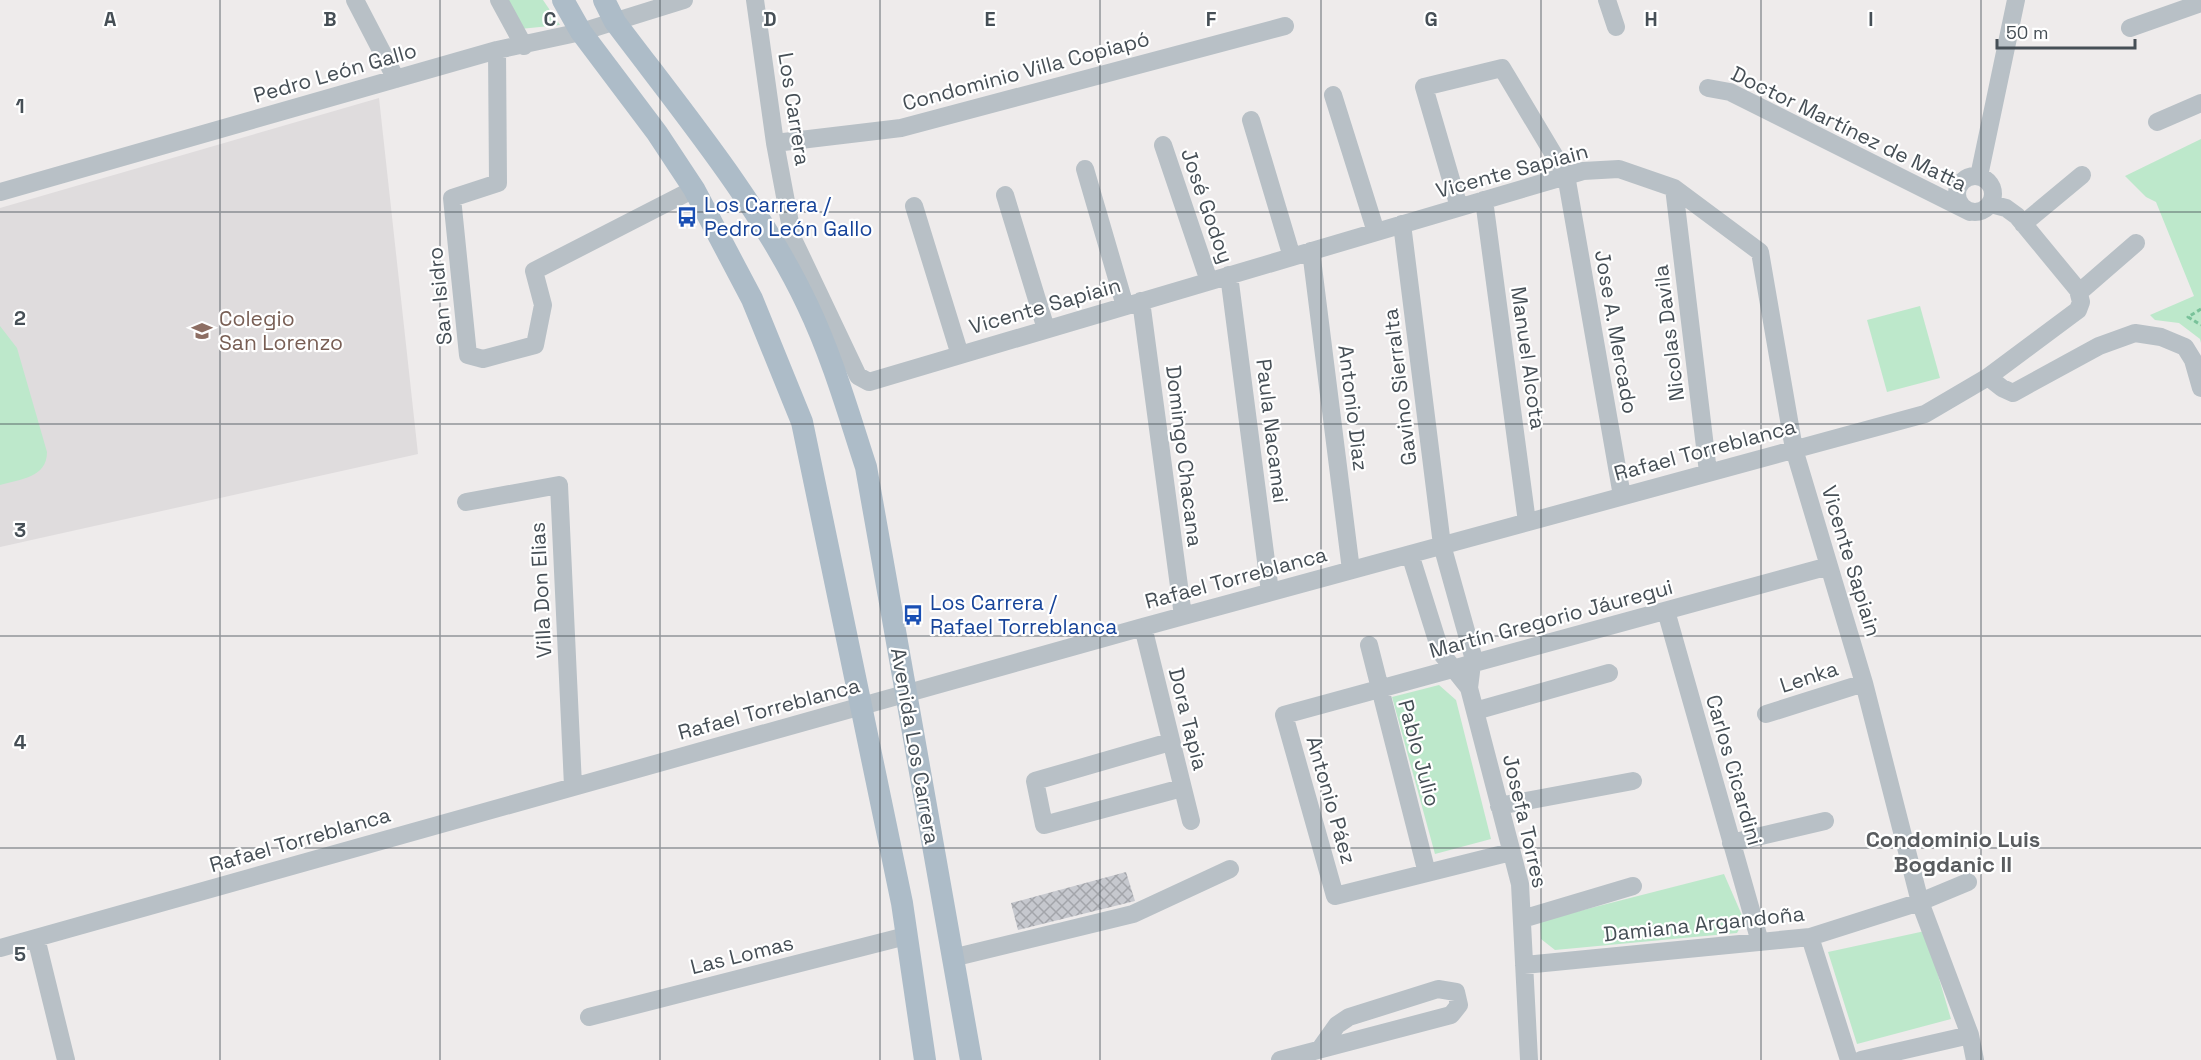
<svg xmlns="http://www.w3.org/2000/svg" width="2201" height="1060" font-family="'Space Grotesk',sans-serif">
	<defs>
		<pattern id="building-cross-hatch" width="8" height="8" patternUnits="userSpaceOnUse" patternTransform="scale(1.5)"><rect width="8" height="8" fill="#c6c8ce"/><path d="M0 0l8 8M0 8l8-8" fill="none" stroke="#a3a5aa"/></pattern>
	</defs>
	<rect width="100%" height="100%" fill="#eeebeb"/>
	<path fill="#dfdcdd" d="M379,98l39,356 -418,93v-339z"/>
	<path fill="#bde8cb" d="M505,0h38l17,25 -40,4z
		M2201,139v204l-1,-4 -21,-16 -24,-3 -5,-5 44,-19 -38,-94 -10,-5 -21,-21z
		M1920,306l20,72 -53,14 -20,-72z
		M0,326l17,22 30,104c0,26 -27,27 -47,33z
		M1439,685l17,15 35,139 -56,15 -43,-157z
		M1724,874l20,46 -7,13 -182,17 -14,-11 -1,-18z
		M1925,931l26,88 -94,25 -29,-92z"/>
	<path fill="url(#building-cross-hatch)" d="M1126,872l9,29 -117,29 -7,-27z"/>
	<g fill="none" stroke-linecap="round" stroke-linejoin="round">
		<path stroke="#79c29a" stroke-width="3" stroke-dasharray="4.5 3" stroke-linecap="butt" d="M2201,309l-13,8 13,8"/>
		<path stroke="#b8c0c6" stroke-width="18" d="M355,0l41,79
			M499,0l25,46
			M755,0l20,143 18,96 65,137 11,6 714,-211 36,-2 55,19 86,64 34,197 70,234 56,219 50,133 5,25
			M1607,0l9,27
			M2130,28l71,-25
			M497,50l1,133 -46,15 16,157 15,4 52,-14 8,-40 -9,-34 160,-82
			M1708,88l22,4 240,120
			M1333,95l43,137
			M1251,120l41,137
			M2157,122l44,-19
			M775,143l126,-15 384,-102
			M1163,145l46,136
			M1085,169l40,137
			M1957 194a18 18 0 1 1 36 0a18 18 0 1 1-36 0Z
			M1979,176l37,-176
			M1674,188l34,284
			M0,192l497,-142 84,-18 103,-32
			M1005,195l41,134
			M1484,200l43,322
			M914,206l46,149
			M1459,207l-35,-120 78,-19 64,107 56,321
			M1402,224l40,321 31,111 -4,32 -28,-35 -31,-99
			M2023,224l59,-49
			M1311,251l40,319
			M1229,275l41,317
			M2078,290l5,-1 53,-46
			M1141,301l42,315
			M1988,377l14,11 11,5 86,-47 36,-13 26,4 24,10 8,13 8,28
			M466,502l93,-17 14,301
			M1666,611l94,331
			M1143,627l48,194
			M1369,645l58,228
			M1469,688l51,196 9,176
			M1475,711l134,-38
			M1766,714l98,-31
			M1170,742l-135,39 9,44 138,-37
			M1499,806l134,-25
			M1731,843l94,-22
			M1511,852l-176,44 -51,-181 545,-149
			M1522,919l111,-33
			M1810,937l39,123
			M36,938l30,122
			M0,948l1143,-321 782,-213 63,-37 90,-67 3,-8 -3,-12 -61,-74 -11,-8 -15,-4
			M952,958l181,-44 97,-45
			M1524,965l286,-28 110,-35 48,-20
			M589,1017l317,-81
			M1280,1060l171,-45 8,-10 -3,-13 -18,-3 -89,28 -12,8 -17,24
			M1861,1060l109,-25"/>
		<path stroke="#adbcc8" stroke-width="22" d="M563,0l18,32 76,101 37,56 58,110 50,123 100,481 23,157
			M604,0l11,22c67,89 145,183 192,282 25,52 41,108 59,163l105,593"/>
	</g>
	<path fill="none" stroke="#464f56" stroke-width="1.5" stroke-opacity="0.55" d="M220,0v1060M440,0v1060M660,0v1060M880,0v1060M1100,0v1060M1321,0v1060M1541,0v1060M1761,0v1060M1981,0v1060M0,212h2201M0,424h2201M0,636h2201M0,848h2201"/>
	<defs>
		<g id="bus-bare" transform="scale(1.62)"><path d="M-5-6H5V4H4V6H2V4H-2V6H-4V4H-5ZM-3.5-4V0h7V-4ZM-3.5 1.2v1.5H-2V1.2ZM2 1.2v1.5H3.5V1.2Z" fill="#1a4fb4" stroke="#fff" stroke-width="2.5" paint-order="stroke"/></g>
		<g id="school-bare" transform="scale(1.62)"><path d="M0-5L7-2L0 1L-7-2ZM-4 1L0 2.5L4 1V4Q0 6-4 4Z" fill="#8d6e63" stroke="#fff" stroke-width="2.5" paint-order="stroke"/></g>
	</defs>
	<g fill-rule="evenodd">
		<use href="#bus-bare" x="687" y="217"/>
		<use href="#school-bare" x="202" y="331"/>
		<use href="#bus-bare" x="913" y="615"/>
	</g>
	<g text-anchor="middle" stroke-width="4.5" stroke-linejoin="round" paint-order="stroke">
		<g font-size="21" fill="#464f56" stroke="#fff">
			<text transform="translate(1026 71) rotate(-15)" y="7">Condominio Villa Copiapó</text>
			<text transform="translate(335 73) rotate(-16)" y="7">Pedro León Gallo</text>
			<text transform="translate(794 109) rotate(81)" y="7">Los Carrera</text>
			<text transform="translate(1849 129) rotate(26)" y="7">Doctor Martínez de Matta</text>
			<text transform="translate(1512 171) rotate(-15)" y="7">Vicente Sapiain</text>
			<text transform="translate(1207 206) rotate(71)" y="7">José Godoy</text>
			<text transform="translate(440 296) rotate(-96)" y="7">San Isidro</text>
			<text transform="translate(1045 306) rotate(-16)" y="7">Vicente Sapiain</text>
			<text transform="translate(1616 332) rotate(80)" y="7">Jose A. Mercado</text>
			<text transform="translate(1669 333) rotate(-97)" y="7">Nicolas Davila</text>
			<text transform="translate(1528 358) rotate(82)" y="7">Manuel Alcota</text>
			<text transform="translate(1400 387) rotate(-97)" y="7">Gavino Sierralta</text>
			<text transform="translate(1353 408) rotate(83)" y="7">Antonio Diaz</text>
			<text transform="translate(1272 431) rotate(83)" y="7">Paula Nacamai</text>
			<text transform="translate(1705 450) rotate(-15)" y="7">Rafael Torreblanca</text>
			<text transform="translate(1184 456) rotate(83)" y="7">Domingo Chacana</text>
			<text transform="translate(1851 561) rotate(73)" y="7">Vicente Sapiain</text>
			<text transform="translate(1236 578) rotate(-15)" y="7">Rafael Torreblanca</text>
			<text transform="translate(541 590) rotate(-93)" y="7">Villa Don Elias</text>
			<text transform="translate(1551 619) rotate(-15)" y="7">Martín Gregorio Jáuregui</text>
			<text transform="translate(1809 677) rotate(-18)" y="7">Lenka</text>
			<text transform="translate(769 709) rotate(-15)" y="7">Rafael Torreblanca</text>
			<text transform="translate(1188 719) rotate(76)" y="7">Dora Tapia</text>
			<text transform="translate(915 746) rotate(80)" y="7">Avenida Los Carrera</text>
			<text transform="translate(1419 753) rotate(75)" y="7">Pablo Julio</text>
			<text transform="translate(1734 770) rotate(74)" y="7">Carlos Cicardini</text>
			<text transform="translate(1331 800) rotate(74)" y="7">Antonio Páez</text>
			<text transform="translate(1525 821) rotate(77)" y="7">Josefa Torres</text>
			<text transform="translate(300 840) rotate(-16)" y="7">Rafael Torreblanca</text>
			<text transform="translate(1704 924) rotate(-6)" y="7">Damiana Argandoña</text>
			<text transform="translate(742 955) rotate(-14)" y="7">Las Lomas</text>
		</g>
		<g font-size="21" fill="#164399" stroke="#fff" text-anchor="start">
			<text x="704" y="212">Los Carrera /<tspan x="704" dy="24">Pedro León Gallo</tspan></text>
			<text x="930" y="610">Los Carrera /<tspan x="930" dy="24">Rafael Torreblanca</tspan></text>
		</g>
		<g font-size="21" fill="#785e54" stroke="#fff" text-anchor="start">
			<text x="219" y="326">Colegio<tspan x="219" dy="24">San Lorenzo</tspan></text>
		</g>
		<g font-size="22" font-weight="bold" fill="#595c5f" stroke="#fff">
			<text x="1953" y="847">Condominio Luis<tspan x="1953" dy="25">Bogdanic II</tspan></text>
		</g>
	</g>
	<g font-size="20" text-anchor="middle" font-weight="bold" fill="#464f56" stroke="#fff" stroke-width="4.5" stroke-linejoin="round" paint-order="stroke">
		<text x="110" y="26">A</text>
		<text x="330" y="26">B</text>
		<text x="550" y="26">C</text>
		<text x="770" y="26">D</text>
		<text x="990" y="26">E</text>
		<text x="1211" y="26">F</text>
		<text x="1431" y="26">G</text>
		<text x="1651" y="26">H</text>
		<text x="1871" y="26">I</text>
		<text x="20" y="113">1</text>
		<text x="20" y="325">2</text>
		<text x="20" y="537">3</text>
		<text x="20" y="749">4</text>
		<text x="20" y="961">5</text>
	</g>
	<path d="M1997 39v9h138v-9" fill="none" stroke="#464f56" stroke-width="3"/>
	<text x="2006" y="39" font-size="18" fill="#464f56" stroke="#ffffff" stroke-width="4.5" paint-order="stroke">50 m</text>
</svg>
